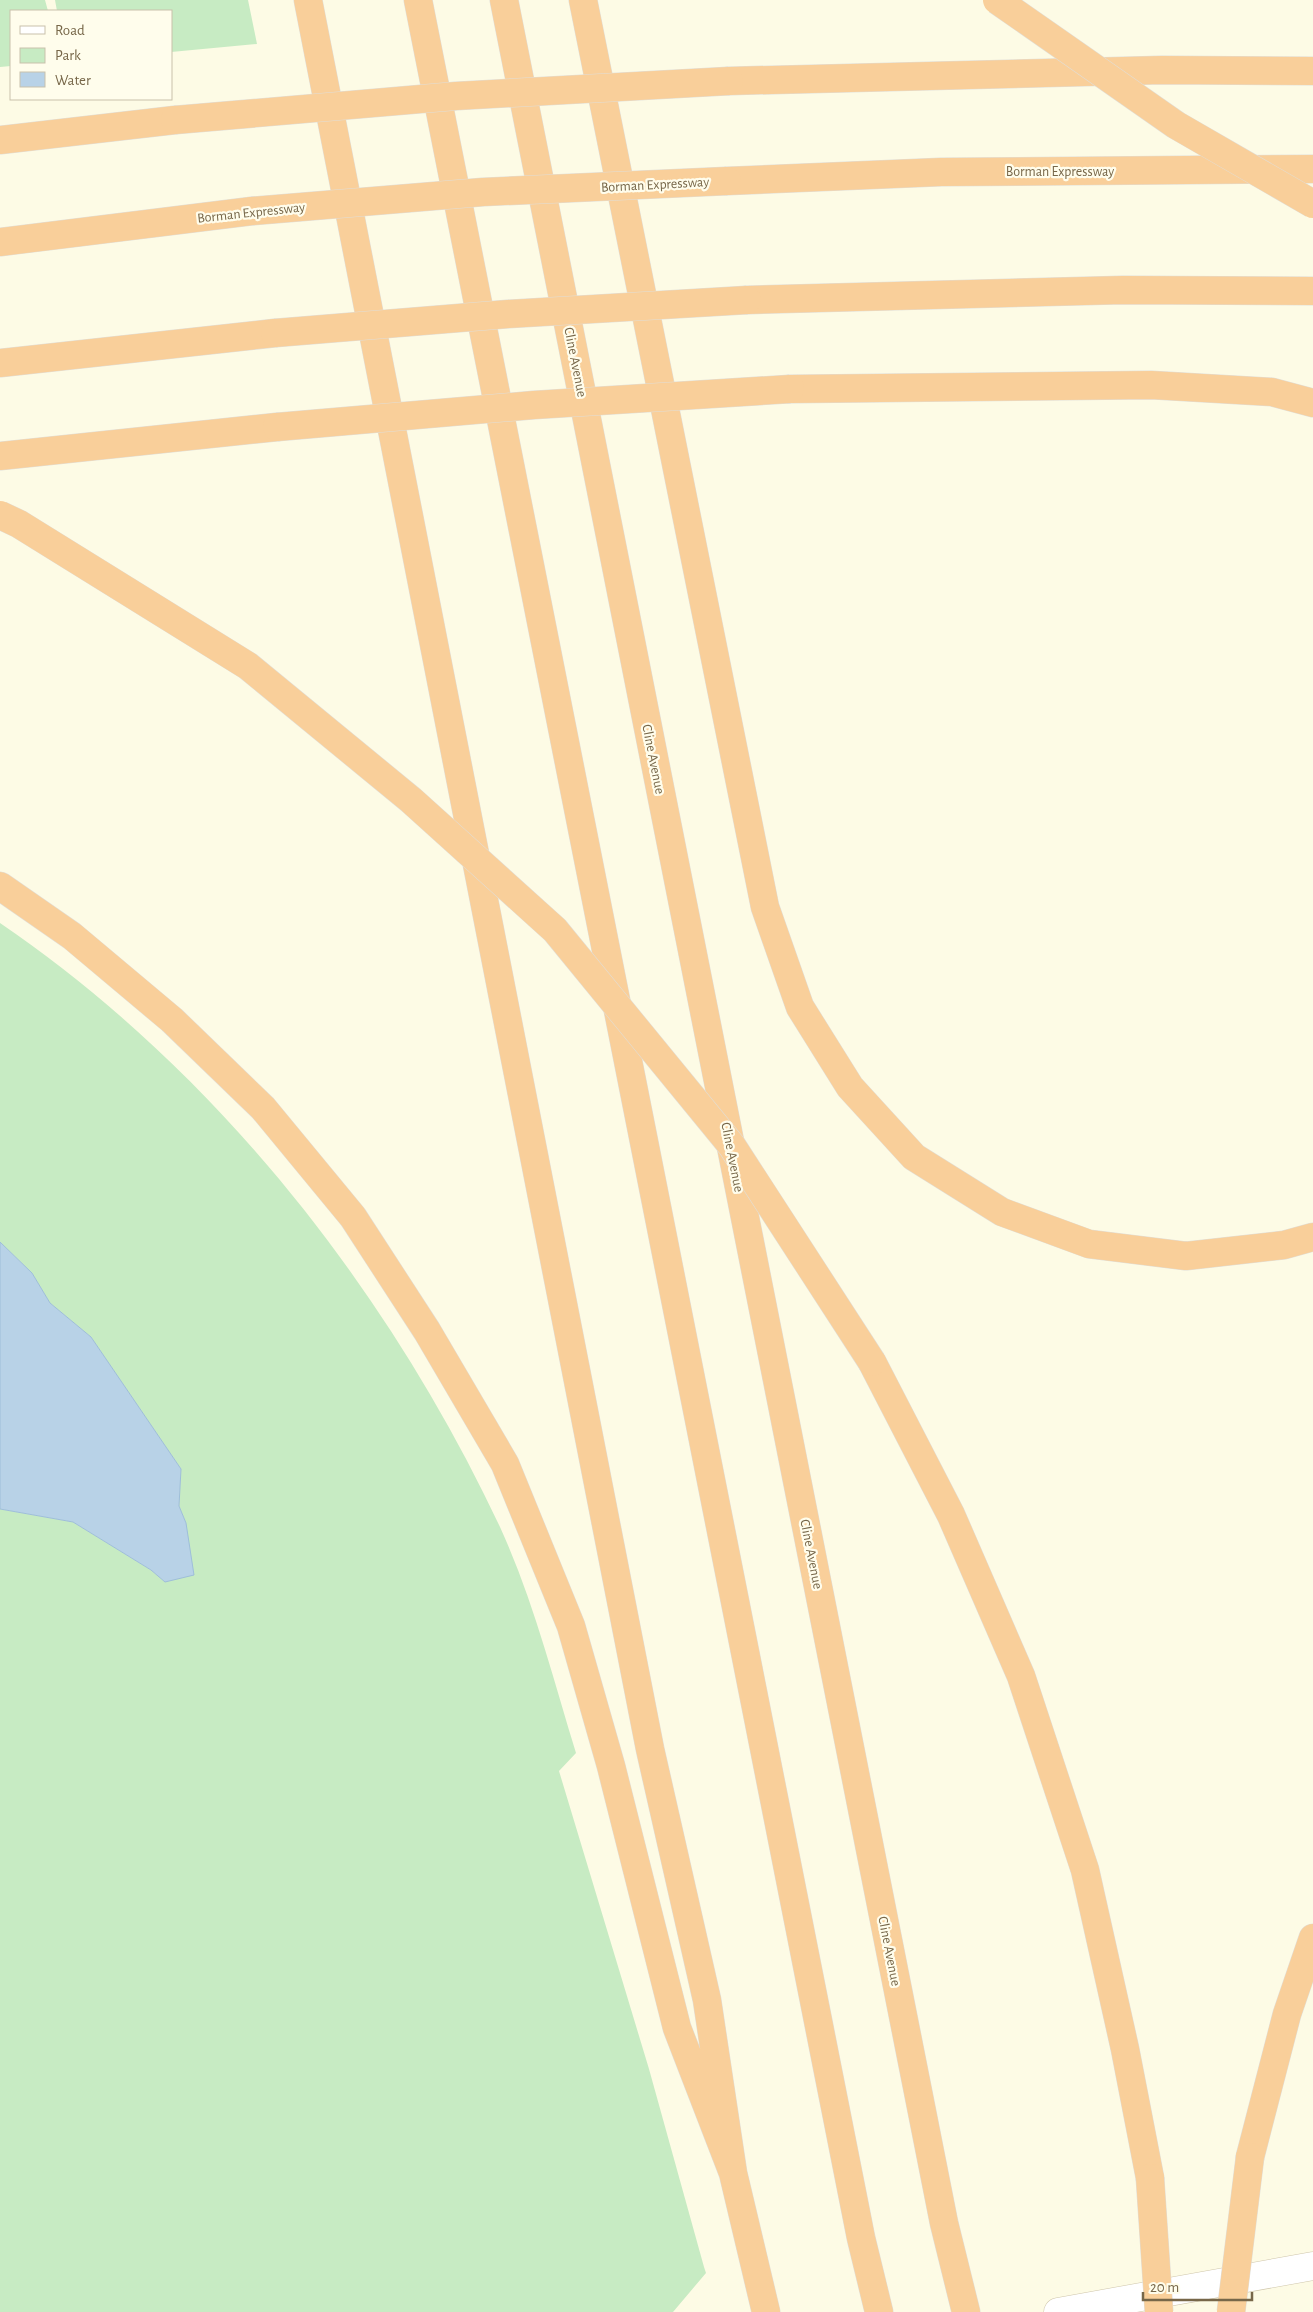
<svg xmlns="http://www.w3.org/2000/svg" width="1313" height="2312" font-family="'Alegreya Sans',sans-serif">
	<rect width="100%" height="100%" fill="#fdfbe5"/>
	<path fill="#c7ebc3" d="M0,0h45l3,11h-37v55l-11,1z
		M55,0h193l9,44 -86,8v-41h-114z
		M0,923c216,147 389,368 500,604 33,72 53,151 76,226l-17,18 90,298 55,198 2,6 -33,39h-673v-803l73,13 78,48 14,12 21,-59 -7,-17 2,-37 -90,-132 -41,-34 -18,-30 -32,-31z"/>
	<path fill="#b8d2e7" stroke="#9ebed9" d="M0,1242l32,31 18,30 41,34 90,132 -2,37 7,17 8,52 -29,7 -14,-12 -78,-48 -73,-13z"/>
	<g fill="none" stroke-linecap="round" stroke-linejoin="round">
		<g stroke="#cfc6ab" stroke-width="29">
			<path id="tertiary" d="M1058,2312l255,-46"/>
		</g>
		<g stroke="#e1ded7" stroke-width="29">
			<path id="motorway" d="M308,0l342,1749 57,251 26,173
				M418,0l443,2238 18,74
				M504,0l440,2223 22,89
				M583,0l182,907 35,100 50,80 64,70 88,55 87,32 97,12 98,-11 29,-8
				M729,81l433,-11 151,1
				M0,140l175,-20
				M727,181l214,-9 372,-3
				M0,242l252,-31
				M747,300l376,-10 190,1
				M0,363l275,-30
				M790,389l361,-4 121,7 41,11
				M0,456l277,-29
				M0,886l72,50 100,84 91,88 90,109 74,114 78,133 66,162 40,140 66,262 56,145 33,139
				M872,1362l79,153 70,161 64,194 40,179 25,129
				M1250,2157l37,-143 26,-76"/>
		</g>
		<use href="#tertiary" stroke="#fff" stroke-width="28"/>
		<use href="#motorway" stroke="#f9cf9a" stroke-width="28"/>
		<g stroke="#e1ded7" stroke-width="29" stroke-linecap="butt">
			<path id="motorway-bridge" d="M997,0l179,125 137,79
				M175,120l281,-24 273,-15
				M252,211l231,-19 244,-11
				M275,333l233,-19 239,-14
				M277,427l257,-22 256,-16
				M0,515l19,9 229,142 163,134 144,130 177,216 140,216
				M1150,2178l9,134
				M1231,2312l19,-155"/>
		</g>
		<use href="#motorway-bridge" stroke="#f9cf9a" stroke-width="28"/>
	</g>
	<g text-anchor="middle" stroke-width="4.5" stroke-linejoin="round" paint-order="stroke">
		<g font-size="14" fill="#776749" stroke="#fffdec">
			<text x="1060" y="176">Borman Expressway</text>
			<text transform="translate(655 184) rotate(-3)" y="5">Borman Expressway</text>
			<text transform="translate(251 212) rotate(-6)" y="5">Borman Expressway</text>
			<text transform="translate(576 362) rotate(79)" y="5">Cline Avenue</text>
			<text transform="translate(654 759) rotate(79)" y="5">Cline Avenue</text>
			<text transform="translate(733 1157) rotate(79)" y="5">Cline Avenue</text>
			<text transform="translate(812 1554) rotate(79)" y="5">Cline Avenue</text>
			<text transform="translate(890 1951) rotate(79)" y="5">Cline Avenue</text>
		</g>
	</g>
	<rect x="10" y="10" width="162" height="90" fill="#fffdec" stroke="#c9c1ab"/>
	<rect x="20" y="26" width="25" height="8" fill="#ffffff" stroke="#c9c1ab"/>
	<text x="55" y="35" font-size="15" fill="#776749">Road</text>
	<rect x="20" y="48" width="25" height="15" fill="#c7ebc3" stroke="#c9c1ab"/>
	<text x="55" y="60" font-size="15" fill="#776749">Park</text>
	<rect x="20" y="72" width="25" height="15" fill="#b8d2e7" stroke="#c9c1ab"/>
	<text x="55" y="85" font-size="15" fill="#776749">Water</text>
	<path d="M1143 2292v8h109v-8" fill="none" stroke="#776749" stroke-width="2.5"/>
	<text x="1150" y="2292" font-size="15" fill="#776749" stroke="#fffdec" stroke-width="4" paint-order="stroke">20 m</text>
</svg>
